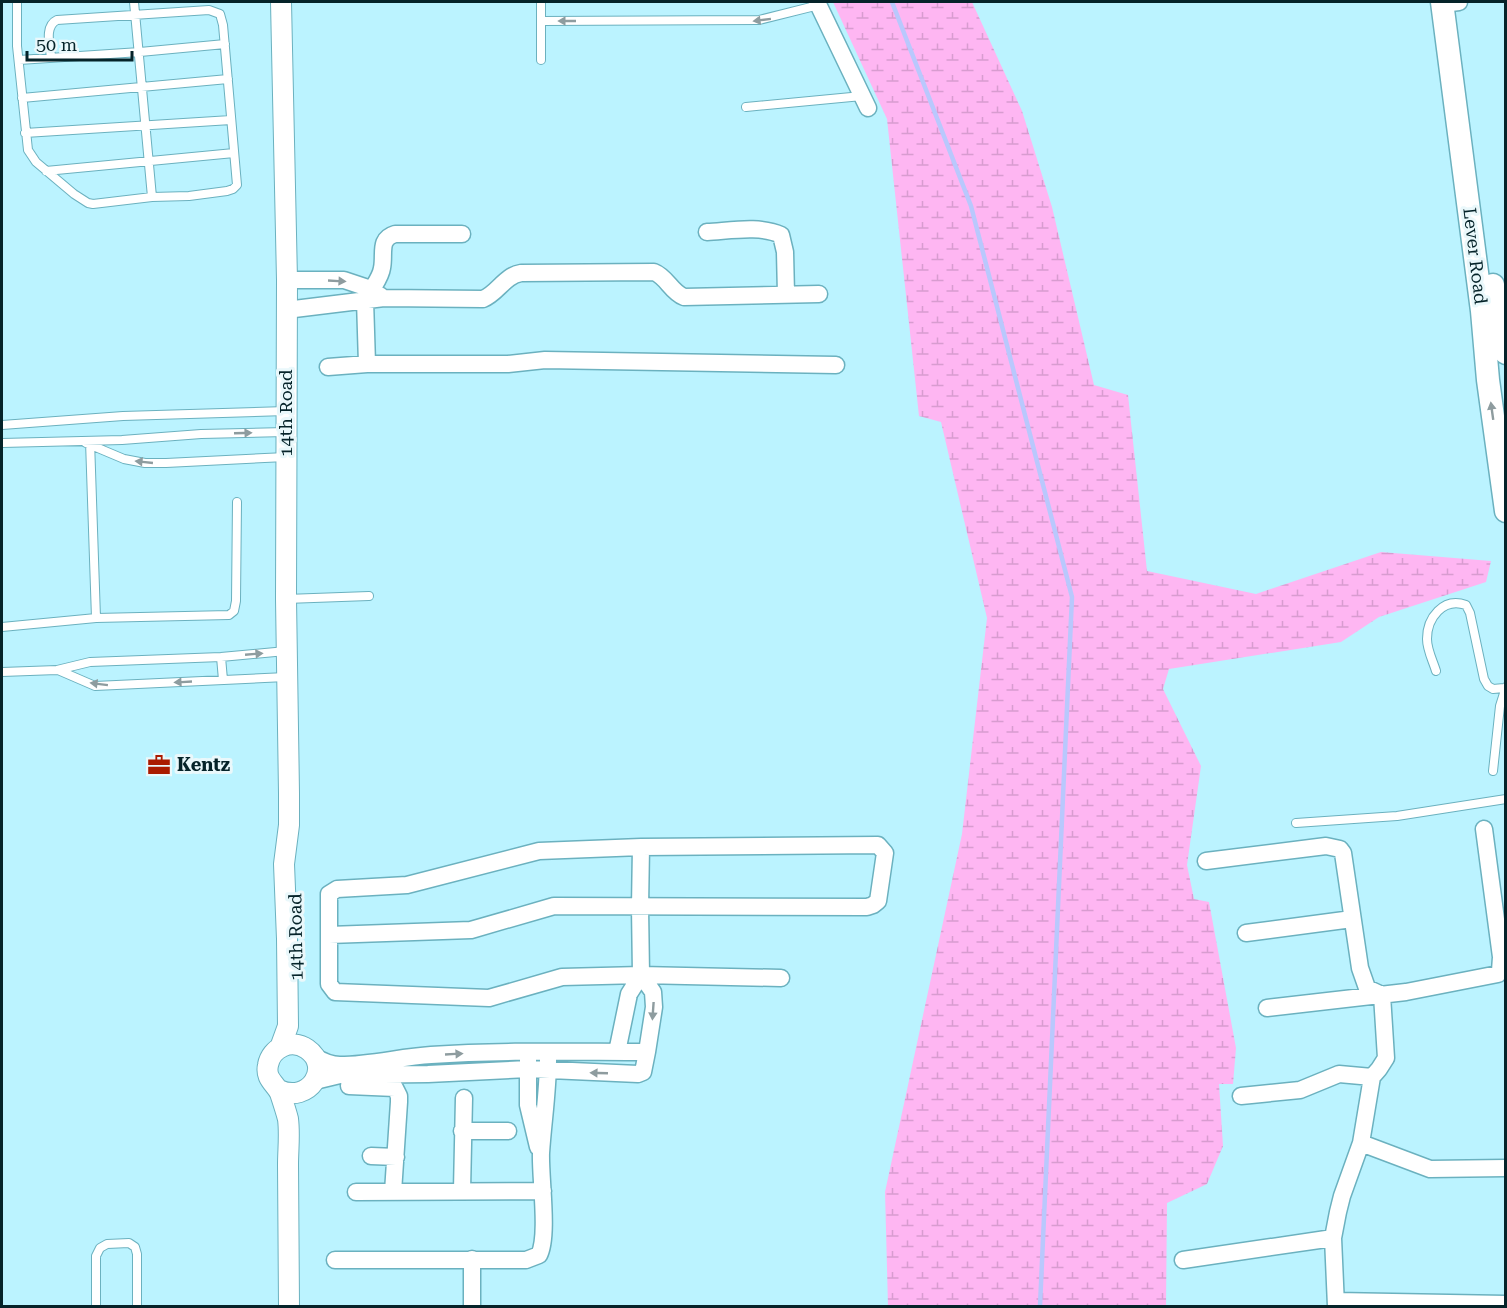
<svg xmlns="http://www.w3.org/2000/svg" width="1507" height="1308" font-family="'Roboto Serif',serif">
	<defs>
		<pattern id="wetland-marsh" width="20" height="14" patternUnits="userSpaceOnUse" patternTransform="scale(1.5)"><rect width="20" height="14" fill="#feb6f2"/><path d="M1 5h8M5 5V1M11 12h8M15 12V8" fill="none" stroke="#d89cd0"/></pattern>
	</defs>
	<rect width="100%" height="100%" fill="#bbf3ff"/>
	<path fill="url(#wetland-marsh)" d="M833,2h139l50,109 30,96 42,178 34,10 19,176 109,23 125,-42 110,9 -5,21 -107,35 -38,25 -172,27 -6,20 38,77 -14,99 7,34 15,3 27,146 -3,36h-14l4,62 -16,38 -40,19 -1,103h-278l-3,-114 77,-358 25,-216 -46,-196 -22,-6 -32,-297z"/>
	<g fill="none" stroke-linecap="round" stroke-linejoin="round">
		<path stroke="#b9c8fd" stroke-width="4.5" d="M892,2l79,204 101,391 -32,709"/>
		<g stroke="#6bb1bf" stroke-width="10">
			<path id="service" d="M17,2v44l11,104 8,12 38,32 14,9 5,1 59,-7 37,-1 38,-5 6,-2 4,-4 -14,-160 -3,-11 -11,-4 -152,10c-13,6 -7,26 -6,38
				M134,2l18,195
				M541,21l218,-1 60,-15
				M19,60l121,-8 85,-8
				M541,60v-58
				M22,98l206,-19
				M746,107l116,-11
				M25,133l206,-13
				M46,171l188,-18
				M2,425l121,-9 163,-5
				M90,441l6,177
				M2,443l120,-3 79,-6 85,-2
				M86,443l38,16 21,4h21l120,-6
				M286,599l83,-3
				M2,627l94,-9 133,-3 5,-4 2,-10 1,-99
				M221,657l2,23
				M58,670l37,16 191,-9
				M1436,671c-3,-10 -9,-21 -9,-32 0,-21 16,-42 39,-34l4,8 14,66 4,7 5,3 11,-1
				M2,672l55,-2 33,-8 131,-5 65,-6
				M1493,771l7,-65 6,-19
				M1296,823l101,-7 109,-17
				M96,1306v-50l4,-8 7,-4 22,-1 6,4 2,7v52"/>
		</g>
		<g stroke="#6bb1bf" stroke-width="19">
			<path id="minor" d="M817,2l51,106
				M1442,4l17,-2
				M707,232c22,-1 53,-7 74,3l4,17 1,42
				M287,280h57l21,7 16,9
				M371,291c4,-7 10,-15 11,-23 3,-14 -4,-29 13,-34h67
				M365,300l2,64
				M286,310l98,-12 99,1c15,-6 21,-23 38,-26l133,-1c13,5 17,20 30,25l135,-3
				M328,367l39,-3h141l37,-4 291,5
				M1206,861l120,-15 14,3 3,4 17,115 7,20 15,7 4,63 -7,11 -7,8 -11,66 -19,53 -4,16 -5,26 3,68
				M1246,933l106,-14
				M329,935l142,-5 83,-24 313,1 6,-2 5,-4 7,-48 -7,-8 -237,2 -102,4 -132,34 -70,4 -8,5v90l6,8 154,6 73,-21 79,-2 140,3
				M641,975l-1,-68 1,-60
				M1267,1008l139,-16 92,-18 2,-3 1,-14 -17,-128
				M617,1052l12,-58 12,-19 12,17 1,15 -7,45
				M314,1056c8,5 16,9 26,9 31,0 60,-8 91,-10 72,-5 144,-3 216,-3l-4,20 -5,2 -110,-5 -100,5 -88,1 -25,6
				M528,1060v45l10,42
				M349,1086l46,2 4,8v6l-6,90
				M1241,1096l59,-6 39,-16 33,3
				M462,1131h46
				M1361,1143l69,26 76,-1
				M371,1156l25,1
				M462,1190l2,-92
				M356,1192l187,-1
				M335,1260h191l13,-5c10,-19 1,-78 2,-102 2,-31 7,-62 7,-93
				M1183,1260l150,-22
				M1336,1301l170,3
				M472,1306v-47"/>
		</g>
		<g stroke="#6bb1bf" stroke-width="22">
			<path id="tertiary" d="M280,1048l8,-22 -1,-87 -3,-75 5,-39v-32l-3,-194 1,-319 -6,-278
				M279,1090c30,14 54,-23 28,-41 -16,-11 -36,-1 -39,16 -3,14 7,18 12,28 3,9 6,18 8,26 2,15 0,31 0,46 0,47 1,94 1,141"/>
		</g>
		<g stroke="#6bb1bf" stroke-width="25">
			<path id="secondary" d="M1442,2l40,309 6,69 18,131
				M1493,285l13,68"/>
		</g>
		<use href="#service" stroke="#fff" stroke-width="8"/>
		<use href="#minor" stroke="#fff" stroke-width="16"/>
		<use href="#tertiary" stroke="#fff" stroke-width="20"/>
		<use href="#secondary" stroke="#fff" stroke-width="22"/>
	</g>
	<defs><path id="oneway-solid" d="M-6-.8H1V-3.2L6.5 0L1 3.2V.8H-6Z" transform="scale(1.5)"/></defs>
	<g fill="#8e9c9f">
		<use href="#oneway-solid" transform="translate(762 20) rotate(173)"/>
		<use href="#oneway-solid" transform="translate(567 21) rotate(-180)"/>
		<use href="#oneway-solid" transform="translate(337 281) rotate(3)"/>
		<use href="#oneway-solid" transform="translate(1492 411) rotate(-98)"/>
		<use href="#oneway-solid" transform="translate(243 433) rotate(-2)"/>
		<use href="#oneway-solid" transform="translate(144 462) rotate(-174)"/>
		<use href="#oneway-solid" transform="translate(254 654) rotate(-5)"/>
		<use href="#oneway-solid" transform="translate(183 682) rotate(177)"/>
		<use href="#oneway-solid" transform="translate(99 684) rotate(-173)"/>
		<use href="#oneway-solid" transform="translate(653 1011) rotate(94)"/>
		<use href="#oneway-solid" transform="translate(454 1054) rotate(-3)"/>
		<use href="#oneway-solid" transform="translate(599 1073) rotate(-178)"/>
	</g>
	<defs>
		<g id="office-bare" transform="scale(1.8)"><path d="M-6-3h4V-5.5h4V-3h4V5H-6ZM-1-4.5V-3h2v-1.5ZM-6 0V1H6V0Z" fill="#aa1b00" stroke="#eaf8fb" stroke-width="2.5" paint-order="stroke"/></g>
	</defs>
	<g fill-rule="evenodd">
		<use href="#office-bare" x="159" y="765"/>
	</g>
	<g text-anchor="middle" stroke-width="6" stroke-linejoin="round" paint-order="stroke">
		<g font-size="18" fill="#052329" stroke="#eaf8fb">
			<text transform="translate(1475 256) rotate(83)" y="6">Lever Road</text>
			<text transform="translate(286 413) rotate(-90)" y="6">14th Road</text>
			<text transform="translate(296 937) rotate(-91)" y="6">14th Road</text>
		</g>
		<g font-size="18" font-weight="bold" fill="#052329" stroke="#eaf8fb" text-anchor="start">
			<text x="177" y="771">Kentz</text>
		</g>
	</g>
	<rect width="1507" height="1308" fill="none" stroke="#052329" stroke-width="6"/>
	<path d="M27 51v9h105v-9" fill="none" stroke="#052329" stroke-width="3"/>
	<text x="36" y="51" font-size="18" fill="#052329" stroke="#eaf8fb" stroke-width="4.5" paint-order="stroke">50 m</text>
</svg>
